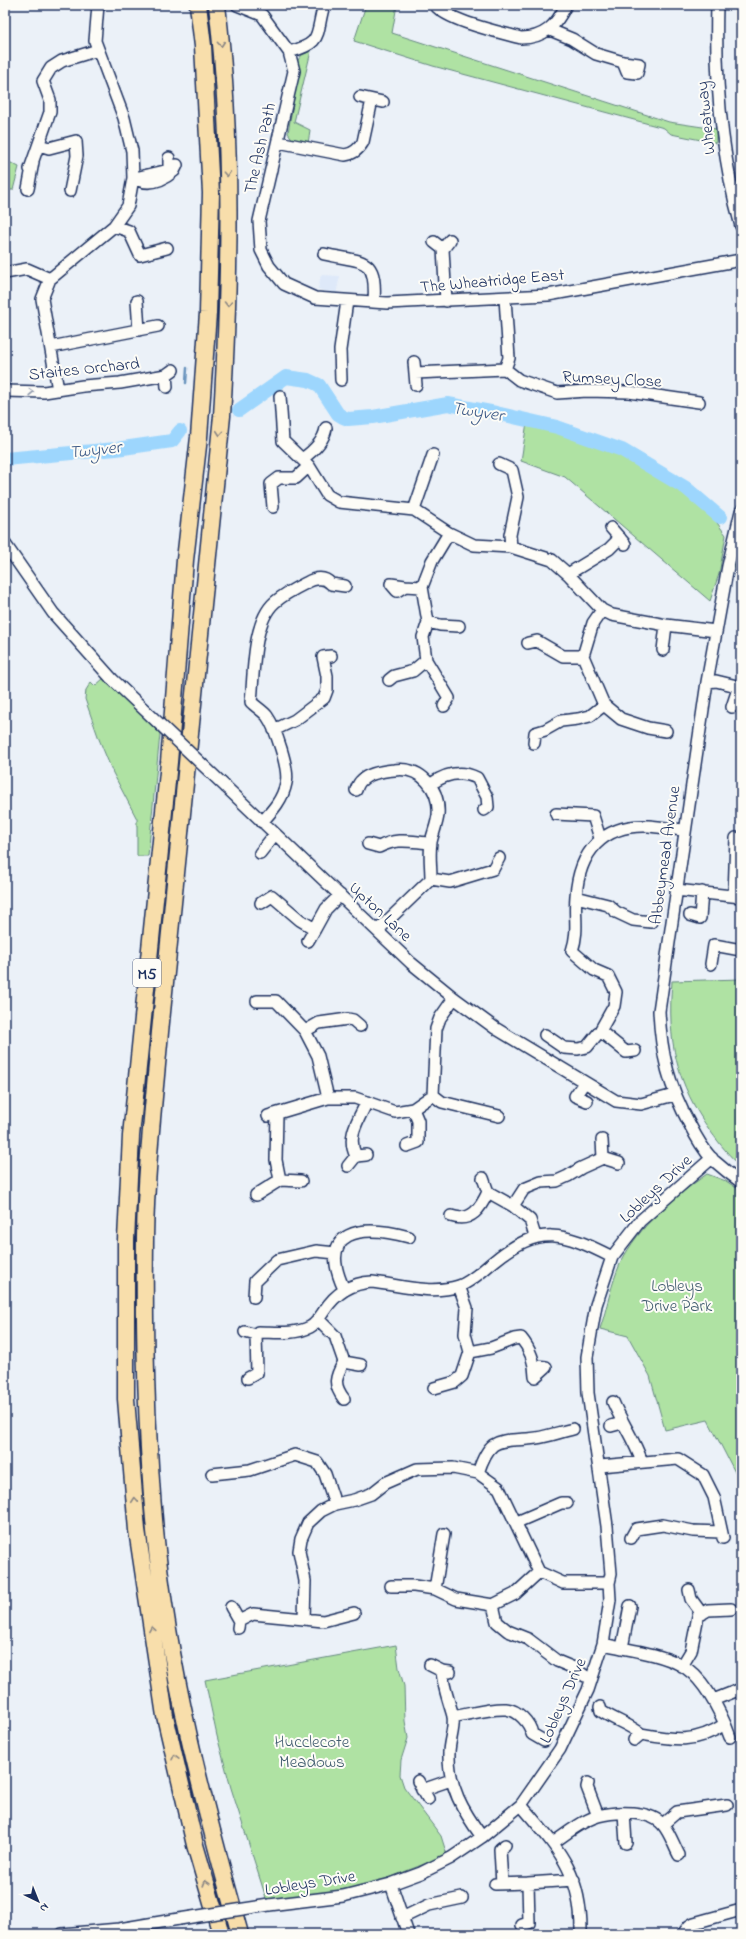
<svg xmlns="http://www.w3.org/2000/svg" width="746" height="1939" font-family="'Indie Flower',sans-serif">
	<rect width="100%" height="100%" fill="#ebf1f8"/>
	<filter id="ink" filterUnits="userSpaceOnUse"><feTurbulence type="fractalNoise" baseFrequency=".025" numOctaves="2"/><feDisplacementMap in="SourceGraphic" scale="8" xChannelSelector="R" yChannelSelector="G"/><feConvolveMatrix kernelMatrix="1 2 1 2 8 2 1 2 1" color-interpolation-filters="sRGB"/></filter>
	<g filter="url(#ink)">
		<path fill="#dee9f9" d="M321,275l19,1 -4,18 -18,-5z"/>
		<path fill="#afe2a3" stroke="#658880" d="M366,5h31l-5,28 277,89 47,7v14l-45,-9 -7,-6 -231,-62 -79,-25z
			M311,51l-17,71 16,8 -2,14 -15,-4 -5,-7 8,-48 1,-24 5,-6z
			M5,160l14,7 -6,23h-8z
			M527,422l33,4 65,23 64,36 37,50 -7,39 -9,27 -145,-124 -44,-16z
			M734,536l7,10v25l-13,-5z
			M104,678l56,56 -12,122h-11v-37l-24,-46 -14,-34 -14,-40 1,-9 5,-8 4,4z
			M741,979v187c-12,-10 -21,-22 -30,-34 -35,-49 -44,-91 -39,-151z
			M707,1174l19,7 15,10v293l-33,-64 -43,10 -15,-54 -22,-40 -28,-7c7,-21 11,-45 20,-65 19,-39 53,-66 87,-90z
			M396,1645l3,23 5,18 1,35 3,17 -7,22 -1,15 4,12 37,49 6,19 -104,41 -76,5 -36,-113 -14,-52 -12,-56z"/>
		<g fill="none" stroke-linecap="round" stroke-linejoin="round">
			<path stroke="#6993bd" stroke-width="2.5" d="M186,383l1,-15"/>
			<path stroke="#9dd6fd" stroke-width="14" d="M239,410l47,-33 22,3 11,5 19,29 5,3 5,2 25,-2 75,-13 48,9 61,14 65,23 64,38 34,29
				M5,459l111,-10 56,-8 8,-10"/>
			<g stroke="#1b2f5e" stroke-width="14">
				<path id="minor" d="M237,5l25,10 27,37 5,19 -35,150 2,29 8,16 15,18 31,14 72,5 161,-8 193,-35
					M435,5c13,16 64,27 86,33 23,0 35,-12 45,-33
					M717,5c-2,74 4,150 24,221
					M550,30l22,9 24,15 27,8 16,2 -2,9 -10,-1 -4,-10
					M289,52c35,-9 26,-17 35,-47
					M360,97l23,5
					M278,142l67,13c8,-1 14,-6 18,-13l9,-42
					M39,145l10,3 27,-7 1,15 -7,35
					M30,169l20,-57v-12l-7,-19 8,-13 11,-7 36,-11
					M133,178c15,8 28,4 41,-7l3,-6
					M135,178l34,-8v-12
					M28,189l5,-27
					M114,226l15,5 11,24 27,-7
					M434,242l9,7
					M324,254c39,9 53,1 50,48
					M5,273l22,-4 23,10
					M505,298l4,60 -4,11
					M137,301l2,29
					M446,301l-3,-52 7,-9
					M51,347l107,-21
					M414,362l2,23
					M415,373l90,-4 14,11 38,13 30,-2 42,1 70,10
					M166,375l1,12
					M341,380l-1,-30 7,-49
					M58,390l-16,-91 8,-20 64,-53 14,-20 5,-28 -1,-27 -8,-33 -29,-77 3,-36
					M5,391l39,1 39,-6 37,-3 46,-8 7,-5
					M280,396l3,45 26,25 18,29 12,7 75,8 35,23 25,12 37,2 41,13 16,14 34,36 10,5 54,10 50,6
					M302,459c10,-7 22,-18 24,-31
					M499,464l13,6 6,27 -8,38 1,12
					M273,507l-2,-23 8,-6h17l13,-12
					M414,510l19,-55
					M741,511l-13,55 -21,116 -48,329c2,43 10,76 31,114 6,12 13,24 22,34 9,8 19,16 29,23
					M611,528l14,16
					M5,544l48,69 58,65
					M568,574l41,-25 11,-11
					M405,586l-14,-2 6,7 8,-5 17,1
					M602,610l-9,13 -10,33 21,49 17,14 27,9 18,3
					M428,622l12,3 19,1
					M528,643l9,-2 26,15h20
					M663,650l3,-25
					M389,680l5,-4 19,-5 13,-11
					M707,682l9,-1 25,6
					M444,706l5,-8 -23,-38 -3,-23 5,-15 -6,-35 10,-26 17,-28
					M732,707l7,-21
					M274,730l21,-10 29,-22 3,-8v-14l-4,-19 8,-1
					M534,743l1,-10 10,-3 16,-9 17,-2 12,-3 14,-11
					M431,784c14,-10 30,-14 46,-6l10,19 1,10 -4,3
					M227,788l184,175 43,35 41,30 121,73 25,3 33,-9
					M356,790c1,-3 3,-8 6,-10 7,-7 22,-9 32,-10 27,-4 46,19 44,45 -1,9 -5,18 -7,27 -2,12 0,25 0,37
					M556,814l37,2 7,22
					M262,822c11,-12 21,-23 24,-39 4,-13 -11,-56 -19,-67 -4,-5 -11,-9 -16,-14 3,-28 1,-80 24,-100 9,-8 21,-14 31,-19 9,-5 18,-7 25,1l14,2
					M368,844l11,3c19,-10 32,-5 52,-4
					M260,853l15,-19
					M676,890l65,7
					M734,896l2,-58
					M576,897l32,8 8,7 17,8 18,2
					M261,903l11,-7 28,24 15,9 11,-20 14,-14
					M690,915l10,3 2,-26
					M378,930l53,-51 19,3 43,-13 6,-11
					M308,941l7,-12
					M711,964l3,-19 27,5
					M257,1001h19l29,30 13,25 10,42
					M305,1031l14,-8 29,-4 5,1 7,6
					M600,1031l26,21 9,-1
					M545,1035l19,13 14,1 9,-2 13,-16 14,-25 2,-14 -8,-16 -14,-6 -22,-19c7,-21 2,-33 4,-55 3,-43 26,-72 72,-70 12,1 24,3 36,4
					M584,1083l-9,13 12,5
					M433,1095l9,7 57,14
					M268,1116l60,-18h27l40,14 18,-3 20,-14 3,-66 4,-11 14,-20
					M602,1140l1,18
					M407,1146l11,-4v-21l-5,-12
					M356,1156c-10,-19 2,-36 11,-54
					M348,1166l8,-10 10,-1
					M483,1178l5,14 25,14 17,14 5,16
					M280,1180l21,1
					M256,1195l24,-15 -4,-20 1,-46
					M513,1206l11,-17 17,-7 16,-1 11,-5 13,-8 22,-10 16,5
					M451,1216c21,7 30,-9 37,-24
					M344,1289c-28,-60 18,-65 65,-52
					M254,1297l1,-16 22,-21 39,-9 20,2
					M318,1319l17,17 9,26c-9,15 -11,23 0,37
					M245,1332l11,3 2,-3c17,0 36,3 52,-5 6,-3 10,-10 14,-16 11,-17 27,-28 48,-29 27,3 59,13 87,4 12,-4 24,-16 34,-24 46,-38 70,-30 119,-5
					M470,1352l21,-4 23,-9 7,-1c10,12 14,24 14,39
					M344,1362l17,3
					M535,1377l11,-10 -11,-1
					M248,1378l9,-5 -1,-38
					M434,1388l21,-6 7,-6 8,-24 -5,-18 2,-26 -8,-22
					M613,1402c9,21 22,39 29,60
					M611,1426l11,-3
					M600,1466l78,-7 25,16 11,22 9,41
					M478,1473c13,-40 22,-30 58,-35 13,-2 24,-6 37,-9
					M212,1474l38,-4 45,-15 22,7 8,12 10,30
					M517,1522l44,-19h6
					M631,1538l5,-9 27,-4 30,6 28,1
					M391,1586h23l21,3 21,10 37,6 22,-11 24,-22
					M435,1589l9,-55
					M689,1590l2,9 11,15
					M493,1605l4,17 11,9 20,8 29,22 17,7 11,8
					M231,1607l8,14
					M304,1619l19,2 31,-8
					M238,1628l1,-7 14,-7 51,5 1,-38 -6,-30 2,-12 7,-16 13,-12 14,-7 19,-4 17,-6 14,-11 32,-14 36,-1 25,5 21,15 40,84 24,11h46
					M603,1644c26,6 55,9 78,21 21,11 35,39 44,59 -30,20 -51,16 -84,10l-7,6
					M622,1648l8,-42
					M430,1665l12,6 8,1
					M682,1666l9,-15 7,-35 10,-6 23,-1
					M442,1671c1,16 7,30 11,45 2,12 -4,25 -4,37 -1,33 14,58 33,84
					M713,1700l28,-11
					M600,1707l1,4c13,9 28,13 40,23
					M453,1717c17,-3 36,-9 53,-8 12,1 24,14 26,25l12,7
					M725,1724l5,13
					M418,1781l10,18
					M588,1783l-1,4 11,29
					M422,1790l29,-10
					M521,1805c37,44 61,67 60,129
					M624,1813l2,30
					M663,1824l14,-12 50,-7
					M553,1843c14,-10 29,-22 45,-27 18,-5 53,-6 65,9 7,8 11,21 16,30
					M391,1884l17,50
					M495,1884l33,-1
					M502,1884l-2,-35 5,-4
					M269,1905l74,-9 48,-12 30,-11 30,-15 31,-21 39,-32 39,-56 28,-59 15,-46 7,-44 -1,-17 2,-9 -4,-48 -19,-133 -1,-36 9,-52 16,-48 28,-36 72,-63
					M402,1918l27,-13 33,-7
					M522,1925l7,-2 -1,-40 46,-3
					M62,1934l57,-5 60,-10
					M683,1934l6,-8 5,-3 47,-13"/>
			</g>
			<g stroke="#1b2f5e" stroke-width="19">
				<path id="highway" d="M198,5l5,41 8,147 -3,120 -9,124 -14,123 -16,202 -38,374 -5,104v159l11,131 28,186 30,129 26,89
					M217,5c16,136 13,275 5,411l-62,616c-6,68 -14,137 -15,206 -1,97 1,196 10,293 13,137 48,271 85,403"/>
			</g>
			<use href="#minor" stroke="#fdfcf7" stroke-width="11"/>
			<use href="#highway" stroke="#f8deab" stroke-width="16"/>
			<g stroke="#1b2f5e" stroke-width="14" stroke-linecap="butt">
				<path id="minor-bridge" d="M111,678l116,110
					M179,1919l90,-14"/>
			</g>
			<use href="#minor-bridge" stroke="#fdfcf7" stroke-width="11"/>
		</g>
		<defs><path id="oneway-chevron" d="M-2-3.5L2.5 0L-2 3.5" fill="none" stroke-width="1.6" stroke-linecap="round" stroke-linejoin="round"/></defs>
		<g stroke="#8a8684">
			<use href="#oneway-chevron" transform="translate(221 44) rotate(85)"/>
			<use href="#oneway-chevron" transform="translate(227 174) rotate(87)"/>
			<use href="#oneway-chevron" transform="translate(228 304) rotate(90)"/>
			<use href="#oneway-chevron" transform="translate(220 433) rotate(95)"/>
			<use href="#oneway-chevron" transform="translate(135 1500) rotate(-95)"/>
			<use href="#oneway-chevron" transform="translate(152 1629) rotate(-99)"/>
			<use href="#oneway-chevron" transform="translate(175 1757) rotate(-103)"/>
			<use href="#oneway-chevron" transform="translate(206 1883) rotate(-106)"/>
		</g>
		<use stroke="#8c96aa" href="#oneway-chevron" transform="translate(31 392) rotate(-1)"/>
	</g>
	<g text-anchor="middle" stroke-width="4" stroke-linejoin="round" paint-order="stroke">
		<rect fill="#fdfcf7" stroke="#5f6c8c" stroke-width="1" x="133" y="959" width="28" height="28" rx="3"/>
		<g font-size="16" font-weight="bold" fill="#1b2f5e">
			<text x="147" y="979">M5</text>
		</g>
		<g font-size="17" fill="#1b2f5e" stroke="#fdfcf7">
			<text transform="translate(705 118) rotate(-96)" y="6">Wheatway</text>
			<text transform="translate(259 148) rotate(-77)" y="6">The Ash Path</text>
			<text transform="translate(492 280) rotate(-5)" y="6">The Wheatridge East</text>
			<text transform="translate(84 368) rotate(-6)" y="6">Staites Orchard</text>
			<text transform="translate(612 378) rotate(3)" y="6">Rumsey Close</text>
			<text transform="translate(664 855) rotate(-82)" y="6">Abbeymead Avenue</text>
			<text transform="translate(381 911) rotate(43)" y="6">Upton Lane</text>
			<text transform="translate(655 1188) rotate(-43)" y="6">Lobleys Drive</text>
			<text transform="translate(562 1700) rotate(-66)" y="6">Lobleys Drive</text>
			<text transform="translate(310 1882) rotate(-9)" y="6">Lobleys Drive</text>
		</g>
		<g font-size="17" fill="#405c6f" stroke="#fdfcf7">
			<text x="677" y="1291">Lobleys<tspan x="677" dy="20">Drive Park</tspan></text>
			<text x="312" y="1747">Hucclecote<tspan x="312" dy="20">Meadows</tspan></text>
		</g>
		<g font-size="18" font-style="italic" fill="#3c5986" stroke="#fdfcf7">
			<text transform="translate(478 411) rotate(9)" y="6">Twyver</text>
			<text transform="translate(95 449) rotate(-6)" y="6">Twyver</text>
		</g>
	</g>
	<rect width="746" height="1939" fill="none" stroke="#fdfcf7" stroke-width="20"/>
	<rect x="10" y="10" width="726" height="1919" fill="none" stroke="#1b2f5e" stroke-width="1.5" filter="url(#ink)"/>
	<g transform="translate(38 1901) rotate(137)" stroke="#fdfcf7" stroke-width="3" paint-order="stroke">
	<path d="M0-3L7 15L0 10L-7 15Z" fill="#1b2f5e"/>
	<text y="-6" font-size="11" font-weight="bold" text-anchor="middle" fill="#1b2f5e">N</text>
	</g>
</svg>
